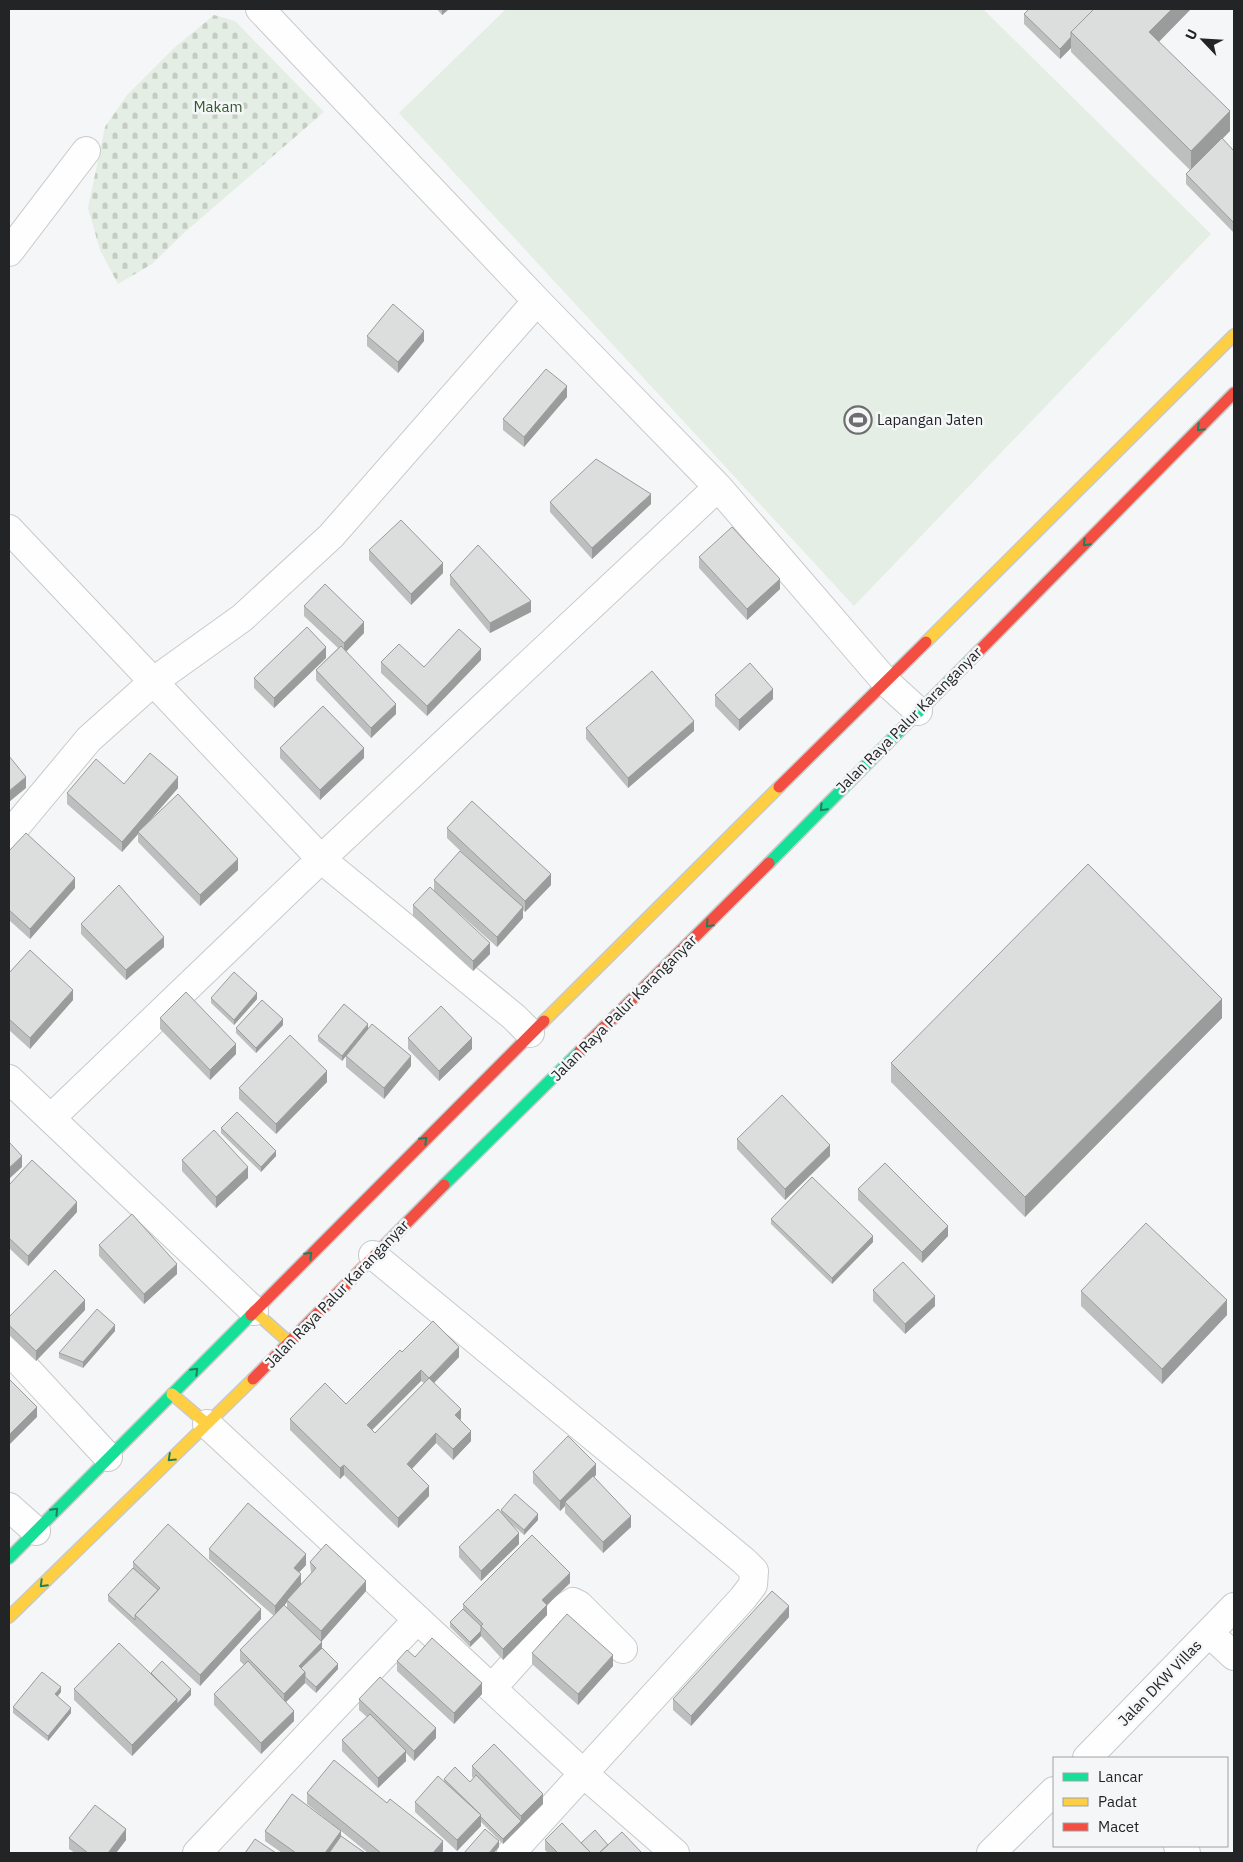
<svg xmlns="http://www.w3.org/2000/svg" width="1243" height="1862" font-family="'IBM Plex Sans',sans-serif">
	<defs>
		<pattern id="cemetery-stones" width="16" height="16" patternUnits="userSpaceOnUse" patternTransform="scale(1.25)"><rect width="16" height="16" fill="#e5eee4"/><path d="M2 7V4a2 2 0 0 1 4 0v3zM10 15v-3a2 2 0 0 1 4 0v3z" fill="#c4ccc3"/></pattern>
	</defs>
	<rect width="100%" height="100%" fill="#f5f6f7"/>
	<path fill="#e5eee4" d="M506,9h477l228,225 -357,372 -455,-493z"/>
	<path fill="url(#cemetery-stones)" d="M214,15l21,6 89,91 -139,120 -33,32 -34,20 -18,-34 -12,-42 17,-81 22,-32 47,-47z"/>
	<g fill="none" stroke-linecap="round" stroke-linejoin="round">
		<g stroke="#c8c9ca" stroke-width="30">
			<path id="street" d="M260,9l277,292 181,186 167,194 33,30
				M9,252l77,-101
				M9,529l312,330 193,158 16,16
				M9,835l80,-96 65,-58 88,-63 89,-82 206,-235
				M9,1079l245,232
				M51,1118l270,-259 397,-372
				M373,1255l371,306 10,10 -1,14 -10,13 -232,255
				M9,1350l99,107
				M207,1424l377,350 91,79
				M9,1507l27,24
				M1209,1633l25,23
				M492,1688l72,-80 9,-6 6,3 44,44
				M1087,1758l147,-151
				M1178,1846l8,7
				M197,1853l220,-233
				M991,1853l63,-62"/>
		</g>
		<g stroke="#c8c9ca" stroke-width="14">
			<path id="fast" d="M769,863l208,-210
				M444,1185l136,-134
				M9,1558l242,-243"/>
		</g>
		<g stroke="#c8c9ca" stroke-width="14">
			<path id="slow" d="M926,642l308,-307
				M544,1021l235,-234
				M254,1311l36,32
				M172,1394l35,30
				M9,1617l244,-238"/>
		</g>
		<g stroke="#c8c9ca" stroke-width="14">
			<path id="jam" d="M977,653l257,-260
				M779,787l147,-145
				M580,1051l189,-188
				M251,1315l293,-294
				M253,1379l191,-194"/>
		</g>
		<use href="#street" stroke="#fefefe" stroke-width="28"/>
		<use href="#fast" stroke="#16e098" stroke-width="11"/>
		<use href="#slow" stroke="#ffcf43" stroke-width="11"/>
		<use href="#jam" stroke="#f24e42" stroke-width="11"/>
	</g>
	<path fill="#bdbebe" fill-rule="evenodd" d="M437,9h12l-7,6z
		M1024,14l135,28 71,89 -19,19 23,1v82l-48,-49v-10l4,-4 -119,-118v-4l-11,11 -36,-35z
		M367,336l57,5 -26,32 -31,-27z
		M567,397l-43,50 -21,-17v-11z
		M550,502l101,2 -59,55 -42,-47z
		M369,550l74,23 -32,32 -42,-45z
		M699,557l81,32 -33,31 -48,-52z
		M450,575l81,37 -41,21 -40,-48z
		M304,606l60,27 -18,18 50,63 -25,24 -55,-58v-10l22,-22 -34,-32z
		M326,658l-52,50 -20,-20v-10z
		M481,660l-54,56 -46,-43v-11l43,5z
		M715,695l58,4 -34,32 -24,-25z
		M586,728l108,3 -66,57 -42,-49z
		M280,748l84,10 -44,42 -40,-42z
		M124,784l54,4 -32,37 92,45 -38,36 -62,-64v-8l-16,18 -55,-48v-11z
		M447,828l104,57 -26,27 -2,-2v8l-26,29 -54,-48 47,55 -17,17 -60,-55v-11l21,-14v-11l45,-11 -32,-31z
		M9,851l66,37 -45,51 -21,-19z
		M81,924l83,23 -38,33 -45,-46z
		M9,973l64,27 -43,49 -21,-19z
		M211,998l46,1 -23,26 -23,-22z
		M160,1018l76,36 -26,26 -50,-51z
		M1222,1018l-197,199 -134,-135v-19z
		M283,1025l-27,28 -20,-20v-5z
		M368,1029l-26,32 -24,-20v-5z
		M408,1038l64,11 -33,32 -31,-32z
		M346,1056l65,10 -27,33 -38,-32z
		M327,1082l-51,52 -37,-35v-11z
		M221,1128l55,28 -15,16 -40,-39z
		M737,1139l93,17 -45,44 -48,-51z
		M182,1160l66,18 -32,30 -34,-37z
		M9,1185l68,27 -49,54 -19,-18z
		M858,1189l90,47 -26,27 -64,-63z
		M771,1219l102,23 -41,42 -61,-60z
		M99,1245l78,29 -33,30 -45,-48z
		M873,1290l62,16 -30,28 -32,-33z
		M1081,1291l146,24 -65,69 -81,-78z
		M85,1310l-49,51 -27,-26v-18z
		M115,1331l-32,37 -24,-10v-5z
		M402,1352l57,5 -25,26 27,36 -1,1 11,21 -18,19 -17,-17 -24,26 17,27 -31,32 -54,-53 -4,4 -50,-49v-11l56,-15zM421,1381l3,2 -49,50 -3,-3z
		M533,1472l63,3 -2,2 37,50 -28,26 -38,-40v-7l-5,5 -27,-28z
		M501,1510l37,10 -14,15 -16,-14 11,23 -38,37 -22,-24v-10l42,-33z
		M209,1549l97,16 -7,7 2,12 10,-11 -1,-11 56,29 -45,51 1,6 16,21 -22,24 -11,-10 -19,19 8,19 -33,33 -47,-49v-11l30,-29 -4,-4v-11l34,-34 -65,-57zM287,1602v6l-6,1z
		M133,1562l128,57 -61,67 -92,-85v-6l25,-27z
		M570,1583l-23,22v10l-44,45 -22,-24 -11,11 -20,-20v-5l13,-13v-5z
		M789,1617l-98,109 -18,-16v-11z
		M532,1653l81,13 -35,39 -46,-41z
		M415,1657l67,37 -28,30 -57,-53v-10z
		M151,1673l40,22 -59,61 -58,-56v-11z
		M61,1692l-4,4 14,17 -23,28 -35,-28v-6z
		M359,1699l77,39 -22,23 -8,-8v8l-28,27 -36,-37v-11l25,-23 -8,-7z
		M472,1766l71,38 -40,40 -22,-22v4l-24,25 -42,-39v-10l29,-21v-2l26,3 4,-4 -2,-1z
		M307,1793l136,58 -2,2h-73l-27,-22v5l24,17h-83l-17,-12v-10l67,-7 -25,-20z
		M69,1838l57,2 -10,13h-41l-6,-4z
		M545,1840l63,5 34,8h-94l-3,-3z"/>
	<path fill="#9a9b9b" d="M442,9h7l-7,6z
		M1172,9h19l-42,43v-20z
		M1071,37v11l-11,11v-10z
		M1230,111v20l-39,39v-19z
		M424,331v10l-26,32v-11z
		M567,386v11l-43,50v-10z
		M651,494v10l-59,55v-11z
		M443,563v10l-32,32v-11z
		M780,579v10l-33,31v-11z
		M531,601v11l-41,21v-10z
		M364,622v11l-20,21v-11z
		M326,647v11l-52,50v-10z
		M481,649v11l-54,56v-10z
		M773,689v10l-34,32v-11z
		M396,704v10l-25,24v-10z
		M694,721v10l-66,57v-10z
		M364,748v10l-44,42v-10z
		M26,777v11l-17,14v-11z
		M178,777v11l-39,45 -1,-1v2l-16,18v-10z
		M238,859v11l-38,36v-11z
		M551,874v11l-26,27v-11z
		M75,878v10l-45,51v-10z
		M523,907v11l-26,29v-10z
		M164,937v10l-38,33v-10z
		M490,943v11l-17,17v-10z
		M73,990v10l-43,49v-11z
		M257,993v6l-23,26v-5z
		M1222,999v19l-197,199v-20z
		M283,1019v6l-27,28v-5z
		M368,1024v5l-26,32v-5z
		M472,1038v11l-33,32v-10z
		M236,1044v10l-26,26v-10z
		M411,1056v10l-27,33v-11z
		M327,1071v11l-51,52v-10z
		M830,1145v11l-45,44v-11z
		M276,1151v5l-15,16v-5z
		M22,1156v11l-13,12v-11z
		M248,1167v11l-32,30v-11z
		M77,1202v10l-49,54v-10z
		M948,1226v10l-26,27v-11z
		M873,1236v6l-41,42v-6z
		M177,1264v10l-33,30v-10z
		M935,1296v10l-30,28v-10z
		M85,1300v10l-49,51v-10z
		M1227,1300v15l-65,69v-15z
		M115,1325v6l-32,37v-6z
		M459,1347v10l-30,31v-10z
		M421,1370v11l-54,54v-10z
		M37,1407v10l-28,28v-10z
		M461,1409v10l-6,7v-11z
		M471,1431v10l-18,19v-11z
		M436,1433v10l-29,31v-10z
		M596,1464v11l-29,29 -2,-2v4l-5,5v-10z
		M344,1465v10l-4,4v-11z
		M429,1486v10l-31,32v-10z
		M538,1514v6l-14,15v-5z
		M631,1516v11l-28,26v-11z
		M519,1533v11l-38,37v-10z
		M306,1554v11l-12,13v-10z
		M570,1573v10l-23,22v10l-44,45v-11l39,-49z
		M301,1574v11l-14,15v2l-12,14v-10z
		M366,1581v10l-45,51v-11z
		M789,1606v11l-98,109v-10z
		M261,1609v10l-61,67v-11z
		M481,1631v5l-11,11v-5z
		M322,1642v11l-20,20 -3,-7z
		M613,1655v11l-35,39v-11z
		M338,1664v5l-22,24v-6z
		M305,1672v11l-21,21v-10z
		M482,1683v11l-28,30v-11z
		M61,1687v5l-6,8v-6z
		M191,1689v6l-59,61v-11l45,-46z
		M71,1708v5l-23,28v-5z
		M294,1711v10l-33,33v-11z
		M436,1728v10l-22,23v-10z
		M406,1751v10l-28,27v-10z
		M543,1794v10l-40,40v-5l18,-18v-5z
		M481,1815v11l-24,25v-11z
		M126,1829v11l-10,13h-8z
		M341,1831v10l-8,12h-8z
		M443,1841v10l-2,2h-8z
		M499,1841v6l-5,6h-5z"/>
	<path fill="#dcdddd" stroke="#9a9b9b" d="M1029,9h65l-23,23v5l-11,12 -36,-35z
		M1094,9h78l-23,23 81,79 -39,40 -120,-119z
		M1222,138l12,13v72l-48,-49z
		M393,304l31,27 -26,31 -31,-26z
		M546,369l21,17 -43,51 -21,-18z
		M596,459l55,35 -59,54 -42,-46z
		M401,520l42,43 -32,31 -42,-44z
		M732,527l48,52 -33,30 -48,-52z
		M478,545l53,56 -41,22 -40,-48z
		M325,584l39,38 -20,21 -40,-37z
		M307,627l19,20 -52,51 -20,-20z
		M459,629l22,20 -54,57 -46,-44 18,-18 25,23z
		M341,646l55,58 -25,24 -55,-58z
		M750,663l23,26 -34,31 -24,-25z
		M652,671l42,50 -66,57 -42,-50z
		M323,706l41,42 -44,42 -40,-42z
		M150,753l28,24 -56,65 -55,-49 29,-34 28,25z
		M9,756l17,21 -17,14z
		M178,794l60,65 -38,36 -62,-63z
		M472,801l79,73 -26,27 -78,-73z
		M26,833l49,45 -45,51 -21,-19v-59z
		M460,851l63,56 -26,30 -63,-57z
		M1088,864l134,135 -197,198 -134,-134z
		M119,885l45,52 -38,33 -45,-46z
		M430,887l60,56 -17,18 -60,-56z
		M30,950l43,40 -43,48 -21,-19v-46z
		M234,972l23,21 -23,27 -23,-22z
		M186,992l50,52 -26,26 -50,-52z
		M262,1000l21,19 -27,29 -20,-20z
		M344,1004l24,20 -26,32 -24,-20z
		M441,1006l31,32 -33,33 -31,-33z
		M372,1024l39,32 -27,32 -38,-32z
		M290,1035l37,36 -51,53 -37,-36z
		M782,1095l48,50 -45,44 -48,-50z
		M237,1112l39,39 -15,16 -40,-39z
		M214,1130l34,37 -32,30 -34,-37z
		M9,1142l13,14 -13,12z
		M32,1160l45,42 -49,54 -19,-18v-53z
		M885,1163l63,63 -26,26 -64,-63z
		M812,1177l61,59 -41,42 -61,-59z
		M132,1214l45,50 -33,30 -45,-49z
		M1146,1223l81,77 -65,69 -81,-78z
		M903,1262l32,34 -30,28 -32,-34z
		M55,1270l30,30 -49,51 -27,-26v-8z
		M97,1309l18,16 -32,37 -24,-9z
		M433,1321l26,26 -30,31 -8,-8 -54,55 8,8 54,-55 32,31 -6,6 16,16 -18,18 -17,-16 -29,31 22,22 -31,32 -54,-53 -4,3 -50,-49 35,-36 21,21 54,-54 2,2z
		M9,1379l28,28 -28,28z
		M568,1436l28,28 -36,37 -27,-29z
		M593,1476l38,40 -28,26 -38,-40z
		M515,1494l23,20 -14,16 -23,-20z
		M248,1503l58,51 -12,14 7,6 -26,32 -66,-57z
		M498,1509l21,24 -38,38 -22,-24z
		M168,1524l93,85 -61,66 -65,-60 25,-27 -27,-26z
		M532,1535l38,38 -28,27 5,5 -44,44 -22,-23 2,-2 -20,-20z
		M326,1544l40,37 -45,50 -34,-31 29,-32 -6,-6z
		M133,1568l25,22 -23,25v5l-27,-25z
		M772,1591l17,15 -98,110 -18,-17z
		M284,1605l38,37 -23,24 6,6 -21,22 -44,-44z
		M463,1609l18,17v5l-11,11 -20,-20z
		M567,1614l46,41 -35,39 -46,-41z
		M432,1638l50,45 -28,30 -57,-52 10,-11 8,7z
		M119,1643l58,56 -45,46 -58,-56z
		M322,1648l16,16 -22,23 -11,-10v-5l-4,-4z
		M162,1661l29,28 -14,15v-5l-26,-26z
		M248,1661l46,50 -33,32 -47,-49z
		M42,1672l19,15 -6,7 16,14 -23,28 -35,-29z
		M380,1677l56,51 -22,23 -55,-52z
		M370,1714l36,37 -28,27 -36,-38z
		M494,1744l49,50 -22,22 -49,-50z
		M334,1760l53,43 3,-4 53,42 -10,12h-52l-74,-60z
		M455,1767l15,15 6,-7 45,46 -18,18 -23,-23 1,-1 -37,-36z
		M438,1776l43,39 -24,25 -42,-38z
		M292,1794l49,37 -16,22h-29l-31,-22z
		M95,1805l31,24 -18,24h-20l-19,-15z
		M562,1823l29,30h-33l-13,-13z
		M485,1829l14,12 -10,12h-25z
		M595,1830l13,15 -9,8h-8l-10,-10z
		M622,1832l20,21h-43z
		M341,1836l24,17h-36z
		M255,1839l21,14h-31z"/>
	<defs><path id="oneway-chevron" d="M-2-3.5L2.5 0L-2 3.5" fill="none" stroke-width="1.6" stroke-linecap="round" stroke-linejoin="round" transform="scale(1.25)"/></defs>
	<g stroke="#1c825e">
		<use href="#oneway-chevron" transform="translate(1200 428) rotate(135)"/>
		<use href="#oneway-chevron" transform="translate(1086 543) rotate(135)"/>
		<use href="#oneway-chevron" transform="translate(823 808) rotate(134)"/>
		<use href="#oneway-chevron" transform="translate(709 924) rotate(134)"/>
		<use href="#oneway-chevron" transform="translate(424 1140) rotate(-45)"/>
		<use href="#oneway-chevron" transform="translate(309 1255) rotate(-45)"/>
		<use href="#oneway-chevron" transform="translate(195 1371) rotate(-45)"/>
		<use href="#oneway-chevron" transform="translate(171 1458) rotate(137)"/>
		<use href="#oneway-chevron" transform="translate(55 1511) rotate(-46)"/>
		<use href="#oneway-chevron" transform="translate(43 1584) rotate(135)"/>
	</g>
	<defs>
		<g id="stadium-ring" transform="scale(1.4375)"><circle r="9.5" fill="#f4f6f8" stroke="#6c6e6e" stroke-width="1.5"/><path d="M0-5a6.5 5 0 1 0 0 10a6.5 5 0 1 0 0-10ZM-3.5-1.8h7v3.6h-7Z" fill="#6c6e6e"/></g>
	</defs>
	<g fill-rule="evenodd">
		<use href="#stadium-ring" x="858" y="420"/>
	</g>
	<g text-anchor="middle" stroke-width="5" stroke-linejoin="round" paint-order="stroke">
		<g font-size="15" fill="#34582c" stroke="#f4f6f8">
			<text x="218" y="112">Makam</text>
		</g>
		<g font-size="15" fill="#232425" stroke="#f4f6f8" text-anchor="start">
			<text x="877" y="425">Lapangan Jaten</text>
		</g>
		<g font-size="15" fill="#232425" stroke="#f4f6f8">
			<text transform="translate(909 720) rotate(-45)" y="5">Jalan Raya Palur Karanganyar</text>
			<text transform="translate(624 1008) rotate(-45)" y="5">Jalan Raya Palur Karanganyar</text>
			<text transform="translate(337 1294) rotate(-46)" y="5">Jalan Raya Palur Karanganyar</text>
			<text transform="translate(1160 1683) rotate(-46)" y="5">Jalan DKW Villas</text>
		</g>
	</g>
	<rect width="1243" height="1862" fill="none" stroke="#232425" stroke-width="20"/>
	<rect x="1053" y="1757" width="175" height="90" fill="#f4f6f8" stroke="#a0a2a4"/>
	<rect x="1063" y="1773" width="25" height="8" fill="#16e098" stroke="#a0a2a4"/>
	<text x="1098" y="1782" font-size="15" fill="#232425">Lancar</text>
	<rect x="1063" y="1798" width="25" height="8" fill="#ffcf43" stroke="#a0a2a4"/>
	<text x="1098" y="1807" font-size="15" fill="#232425">Padat</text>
	<rect x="1063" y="1823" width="25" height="8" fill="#f24e42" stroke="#a0a2a4"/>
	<text x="1098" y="1832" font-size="15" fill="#232425">Macet</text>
	<g transform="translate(1203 40) rotate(295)" stroke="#f4f6f8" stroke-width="4" paint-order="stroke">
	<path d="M0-4L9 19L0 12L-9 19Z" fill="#232425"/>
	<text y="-8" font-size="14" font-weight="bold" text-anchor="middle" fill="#232425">U</text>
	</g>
</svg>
